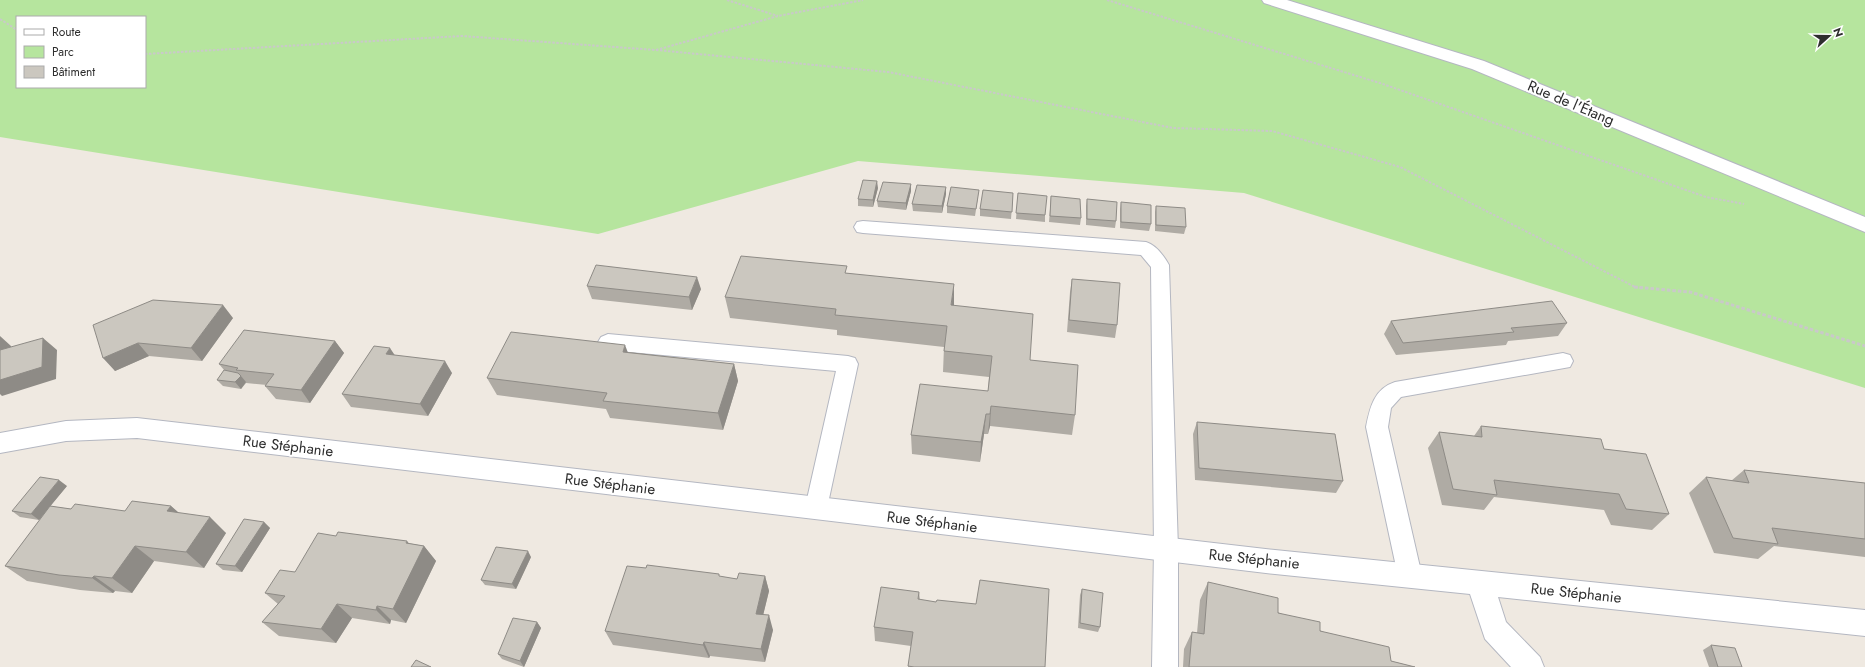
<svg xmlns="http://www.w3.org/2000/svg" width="1865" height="667" font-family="Jost,sans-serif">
	<rect width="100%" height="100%" fill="#efe9e1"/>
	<path fill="#b6e59e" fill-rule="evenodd" d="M0,0h1865v388l-621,-195 -386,-32 -260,73 -598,-97zM17,17h128v70h-128z"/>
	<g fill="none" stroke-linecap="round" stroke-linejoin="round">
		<g stroke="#b4b7c1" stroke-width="2">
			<path id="lane" d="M863,221l283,21c10,3 18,14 23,23l9,284v118h-26l2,-118 -3,-282 -10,-12 -278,-22 -6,-1 -3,-5 3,-5z
				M608,334l240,22 7,2 3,6 -31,144 -3,7 -8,3 -8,-3 -3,-7 31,-137 -228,-21 -7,-3 -3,-5 3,-5z
				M1563,353l7,2 3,6 -3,6 -169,30 -10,11 -3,19 34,149 -4,8 -8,3 -8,-3 -4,-8 -32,-149c4,-20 8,-38 29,-45z"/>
		</g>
		<g stroke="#b4b7c1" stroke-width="2">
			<path id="street" d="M1262,0h25l197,61 381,156v15l-393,-163 -208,-66z
				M137,418l1138,132 590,60v26l-367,-39 8,25 34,35 4,10h-33l-26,-28 -15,-45 -195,-20 -1138,-136 -71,3 -66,12v-20l66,-12z"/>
		</g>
		<path stroke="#c9c9c9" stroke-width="2" stroke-dasharray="2.5 1.5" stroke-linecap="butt" d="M727,0l51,16
			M1107,0l273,83 326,114 38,7
			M0,19l17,11
			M656,50l232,22 285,56 99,3 128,36 235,120 6,1
			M145,54l317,-18 194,14 122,-34 85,-16"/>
		<path stroke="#c9c9c9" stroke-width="3" stroke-dasharray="3.5 2" stroke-linecap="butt" d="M1634,287l56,5 175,54"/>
		<use href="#lane" fill="#fff" fill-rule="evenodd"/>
		<use href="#street" fill="#fff" fill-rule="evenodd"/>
	</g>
	<path fill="#afaba4" d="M911,184v7l-5,19 -28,-3 -1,-6z
		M946,187v7l-4,19 -29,-2 -1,-7z
		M878,188l-5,19 -15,-1v-7z
		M1013,193l-2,26 -31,-3v-7z
		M1018,193l27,22v7l-29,-3z
		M1051,196l30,22 -1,7 -31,-3z
		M978,197l-3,19 -28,-3v-7z
		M1087,199l29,22 -1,7 -29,-3v-19z
		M1121,202l30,22 -2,7 -29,-3v-19z
		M1156,206l30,21 -2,7 -29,-3v-19z
		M847,273l106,32 77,55 45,55 -3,20 -82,-9 -2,8h-4l-4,28 -68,-8 -1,-19 77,-44 1,-14 -46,-5 1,-25 -107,-12v-5l-107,-12 -5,-21z
		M1072,279l45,46 -2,13 -48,-6 3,-40z
		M587,286l114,3 -9,21 -100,-11z
		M233,318l-31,43 -53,-5 -34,15 -22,-46z
		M1391,321l176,2 -9,13 -50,5 -2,4 -110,10 -12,-21z
		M335,341l9,12 -34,50 -34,-4 -11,-13 2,-1 -21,-2 -5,6 -18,-3 -6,-6 7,-10 -5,-6z
		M628,352l106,12 4,17 -15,49 -113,-12 -4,-9 -109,-14 -10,-17z
		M395,355l57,18 -24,43 -77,-9 -9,-13z
		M1197,422l146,59 -7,12 -141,-13 -2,-46z
		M1481,426l123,23 65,65 -17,16 -41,-5 -7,-15 -110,-13 -10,13 -42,-5 -14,-57 11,-16 35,4z
		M1744,470l121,13v74l-91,-11 -16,13 -44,-6 -25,-60 17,-16 25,4z
		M67,486l-17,20 21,3 54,2 46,-5 8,7 47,20 -22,35 -50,-7 -22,32 -17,-2 -2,2 -33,-3 -53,-9 -22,-15 40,-53 -6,7 -19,-3 -8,-6z
		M264,522l6,6 -28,44 -19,-2 -7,-6z
		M336,536l72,7 16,3 12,15 -30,62 -15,-3 -1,4 -38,-6 -16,25 -57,-7 -17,-14 16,-18 -13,-11 30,-21z
		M531,557l-15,32 -31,-4 -4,-5z
		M646,568l91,11 28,-3 4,15 -6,24 10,15 -8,32 -55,-6 -1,2 -96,-13 -8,-14z
		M1208,582l183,79 24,6h-232l1,-18 8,-17 5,1 3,-33z
		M1082,589l18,38 -2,5 -20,-4 2,-33z
		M919,592l1,8 125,67h-137l3,-21 -36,-5 -1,-14z
		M537,622l4,6 -17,39 -22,-8 -4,-5z
		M1711,645l31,22h-33l-6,-17z"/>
	<path fill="#8e8b86" d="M877,181l1,7 -5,19v-7z
		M911,184v7l-5,19v-7z
		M946,187v7l-4,19v-7z
		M697,277l4,12 -9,21 -3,-13z
		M954,284v21l-3,21v-21z
		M223,305l10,13 -31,43 -11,-13z
		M0,336l11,10v17l-11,-10z
		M43,338l14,12 -1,29 -54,17 -2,-2v-14z
		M335,341l9,12 -34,50 -9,-13z
		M138,343l11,13 -34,15 -12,-13z
		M625,345l7,18 -9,-11z
		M390,348l8,12 -12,-6z
		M445,361l7,12 -24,43 -8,-12z
		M734,364l4,17 -15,49 -5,-17z
		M241,376l5,6 -5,7 -6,-7z
		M991,406l-1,20 -2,8 2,-20z
		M986,414l-2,20 -4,28 1,-20z
		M59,480l8,6 -28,34 -8,-6z
		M171,506l17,15 -21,-10z
		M210,517l16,16 -22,35 -18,-16z
		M264,522l6,6 -28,44 -7,-6z
		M407,541l12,15 5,-10 12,15 -30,62 -13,-14z
		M135,546l19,15 -22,32 -20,-15z
		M528,551l3,6 -15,32 -4,-5z
		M94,576l21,15 -2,2 -21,-15z
		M765,576l4,15 -9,37 -4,-14z
		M337,604l15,14 -16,25 -15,-14z
		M377,606l14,14 -1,4 -14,-14z
		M769,615l4,15 -8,32 -4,-13z
		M537,622l4,6 -17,39 -4,-6z
		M704,642l6,14 -1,2 -6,-13z"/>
	<path fill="#cbc7bf" stroke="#8e8b86" d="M863,180l14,1 -4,19 -15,-1z
		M883,182l28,2 -5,19 -29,-2z
		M917,185l29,2 -4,19 -30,-2z
		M951,187l28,3 -3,19 -29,-3z
		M983,190l30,3 -1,19 -32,-3z
		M1018,193l29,3 -2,19 -29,-2z
		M1051,196l29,3 1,19 -31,-2z
		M1087,199l30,3 -1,19 -29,-2z
		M1121,202l30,3v19l-30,-2z
		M1156,206l29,2 1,19 -30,-2z
		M741,256l106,10 -2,7 109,11 -3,21 82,9 -3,46 48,5 -3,50 -84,-9 -1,8h-4l-5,28 -70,-7 9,-51 68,7 4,-35 -48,-5 3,-25 -112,-11 1,-6 -111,-12z
		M596,265l101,12 -8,20 -102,-11z
		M1072,279l48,4 -3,42 -48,-5z
		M153,300l70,5 -32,43 -53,-5 -35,15 -10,-33z
		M1552,301l15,22 -56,5 3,4 -111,11 -12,-22z
		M244,330l91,11 -34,49 -36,-4 9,-12 -38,-4 2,-2 -19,-4z
		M511,332l114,13 -2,7 111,12 -16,49 -115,-12 4,-8 -120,-15z
		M43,338l-1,29 -42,13v-30z
		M374,346l16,2 -4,6 59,7 -25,43 -78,-10z
		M224,370l14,3 3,3 -6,6 -18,-2z
		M1197,422l138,12 8,47 -144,-13z
		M1481,426l120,13 3,10 42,5 23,60 -43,-5 -7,-15 -64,-7 -61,-7 3,15 -44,-6 -14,-57 43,5z
		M1744,470l121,13v56l-93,-11 6,16 -45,-6 -27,-61 43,6z
		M40,477l19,3 -28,34 -19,-3z
		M132,501l39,5 -4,5 43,6 -24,35 -51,-6 -23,32 -18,-2 -2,2 -33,-3 -54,-9 45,-60 21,3 4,-5 50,7z
		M244,519l20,3 -29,44 -19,-2z
		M338,532l69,9 -1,2 18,3 -31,63 -16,-3 -1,4 -39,-6 -16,25 -59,-7 23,-26 -20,-3 15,-23 15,2 23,-39 18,3z
		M496,547l32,4 -16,33 -31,-4z
		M647,565l72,9v2l18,3 2,-6 26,3 -9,38 13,1 -8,34 -57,-7 -1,3 -98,-14 22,-65 19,2z
		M980,580l69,9 -4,78h-131l-6,-1 5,-34 -39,-5 7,-40 38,5 -1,7 18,3 1,-2 39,4z
		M1208,582l70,16v15l42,9v9l69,16 2,14 24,6h-226l3,-35 12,2z
		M1082,589l21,4 -3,34 -20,-4z
		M513,618l24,4 -17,39 -22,-7z
		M1711,645l24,3 7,19h-24z
		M416,660l15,7h-20z"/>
	<g text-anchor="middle" stroke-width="4" stroke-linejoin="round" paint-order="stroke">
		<g font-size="15" fill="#2e2e2e" stroke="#fff">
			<text transform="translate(1571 103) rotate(23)" y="5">Rue de l'Étang</text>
			<text transform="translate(288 446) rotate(7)" y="5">Rue Stéphanie</text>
			<text transform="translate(610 484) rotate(7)" y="5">Rue Stéphanie</text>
			<text transform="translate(932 522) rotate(7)" y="5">Rue Stéphanie</text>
			<text transform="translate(1254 559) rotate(6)" y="5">Rue Stéphanie</text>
			<text transform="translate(1576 593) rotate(6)" y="5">Rue Stéphanie</text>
		</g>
	</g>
	<rect x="16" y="16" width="130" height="72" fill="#ffffff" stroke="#ababab"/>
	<rect x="24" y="29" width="20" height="6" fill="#ffffff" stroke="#ababab"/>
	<text x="52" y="36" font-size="12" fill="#2e2e2e">Route</text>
	<rect x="24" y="46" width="20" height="12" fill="#b6e59e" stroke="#ababab"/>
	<text x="52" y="56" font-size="12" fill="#2e2e2e">Parc</text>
	<rect x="24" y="66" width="20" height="12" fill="#cbc7bf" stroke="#ababab"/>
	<text x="52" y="76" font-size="12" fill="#2e2e2e">Bâtiment</text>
	<g transform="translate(1829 36) rotate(69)" stroke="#ffffff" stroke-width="3" paint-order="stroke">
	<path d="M0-3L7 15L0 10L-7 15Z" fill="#2e2e2e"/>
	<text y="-6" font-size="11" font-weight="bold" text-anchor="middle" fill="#2e2e2e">N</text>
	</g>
</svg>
